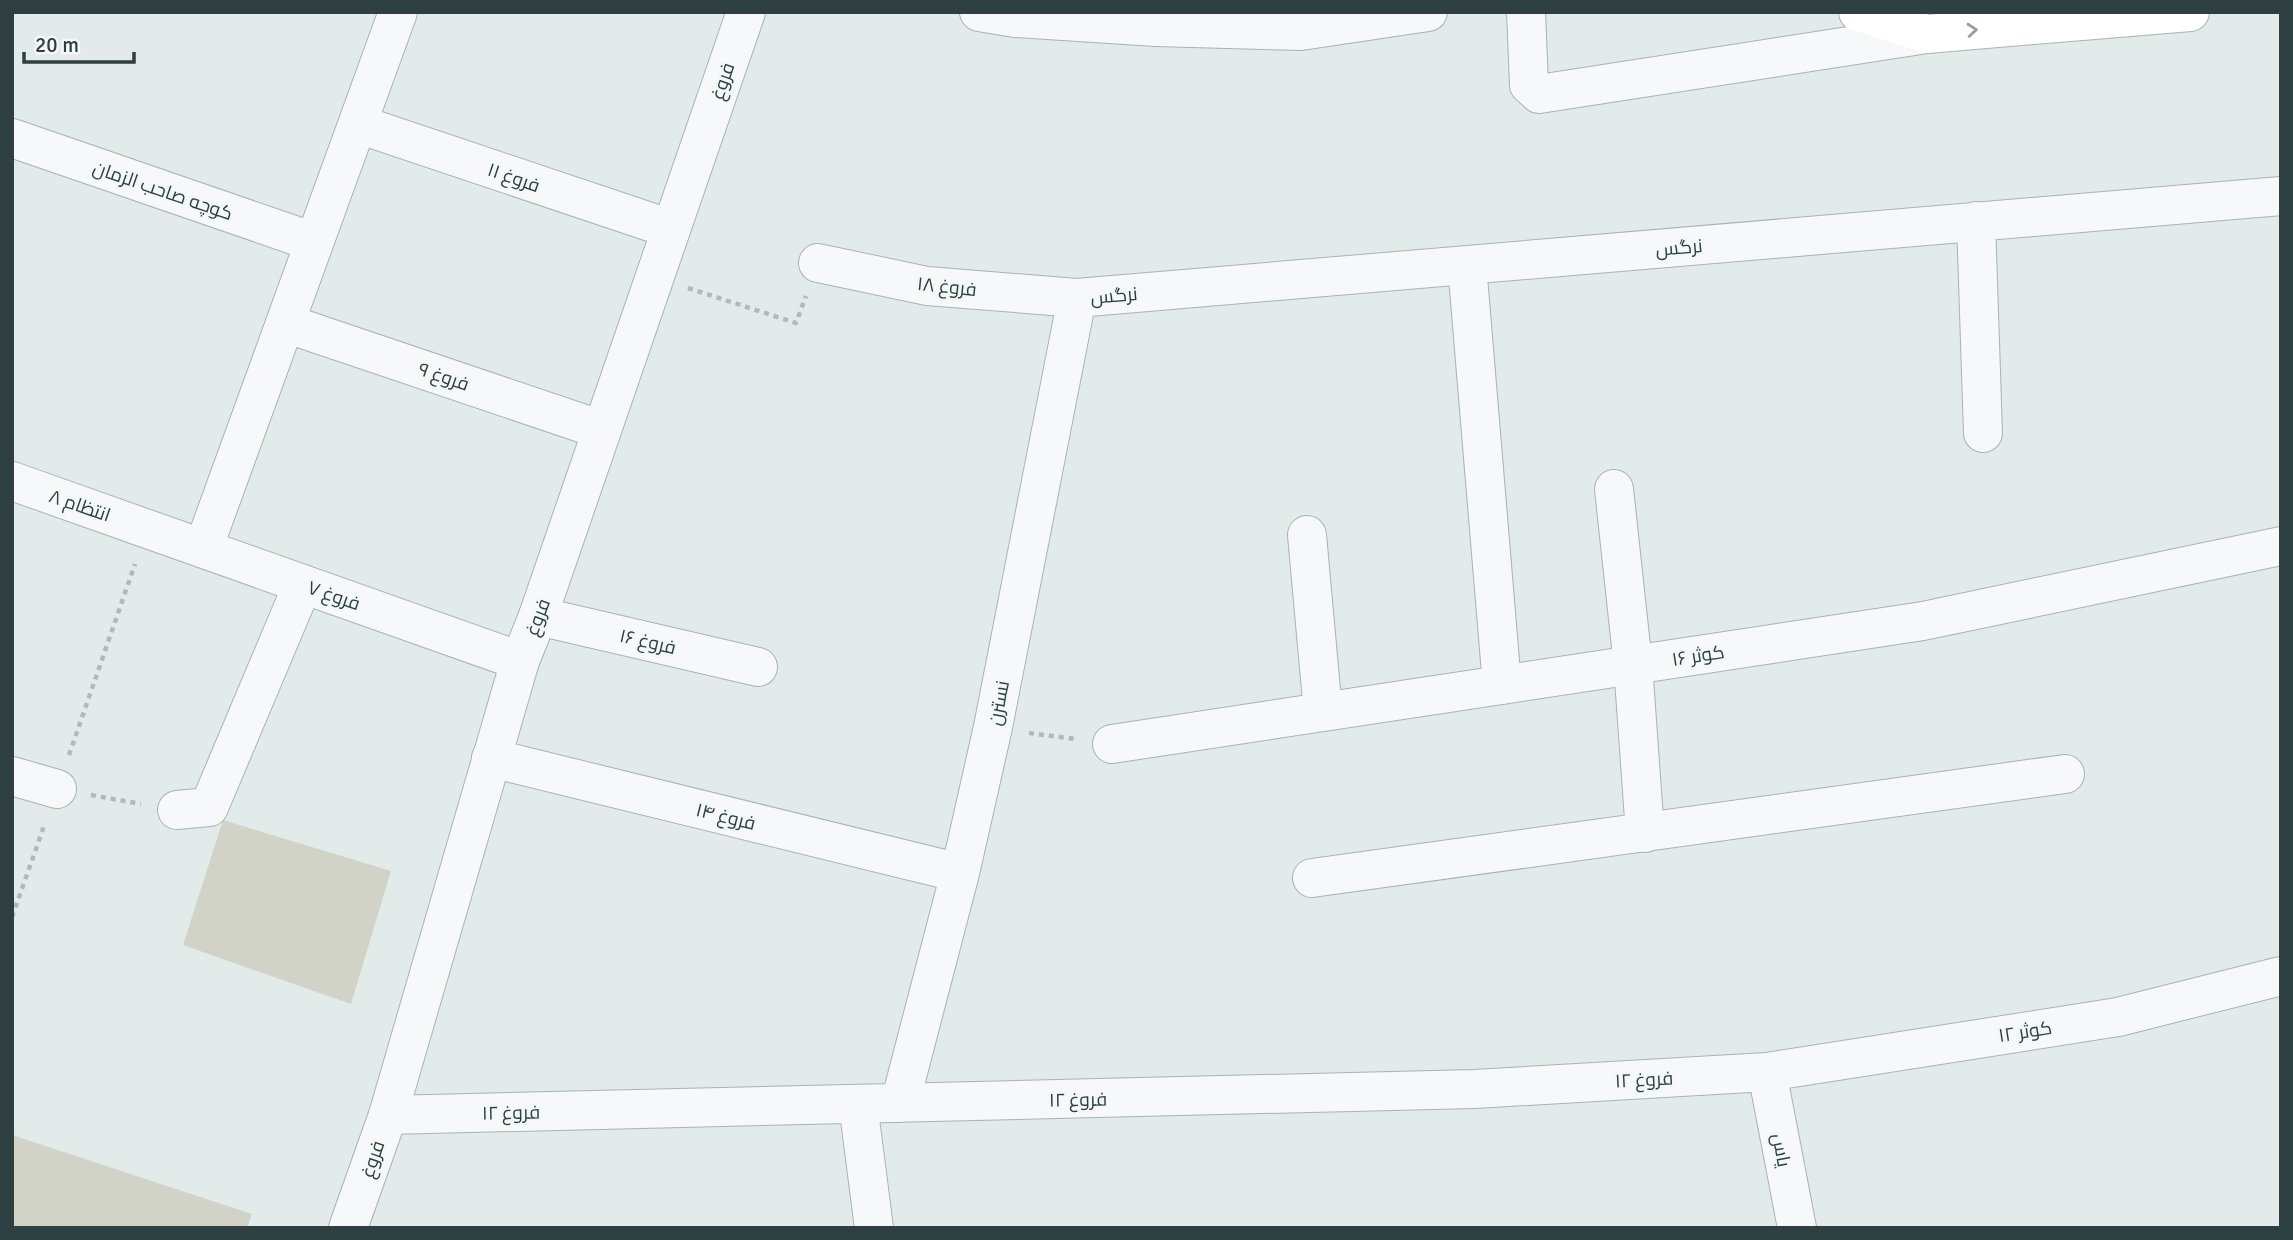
<svg xmlns="http://www.w3.org/2000/svg" width="2293" height="1240" font-family="Signika,Cairo,sans-serif">
	<rect width="100%" height="100%" fill="#e3eaea"/>
	<path fill="#d0d3c6" d="M223,820l168,51 -40,133 -168,-59z
		M12,1135l240,79 -5,14h-235z"/>
	<g fill="none" stroke-linecap="round" stroke-linejoin="round">
		<g stroke="#a9b3b4" stroke-width="40">
			<path id="minor" d="M979,12l36,6 141,9 145,4 127,-19
				M1526,12l3,73 10,9 388,-60
				M358,124l313,105
				M12,138l302,104
				M1976,221l7,212
				M818,263l109,23 150,12 1204,-102
				M1467,265l35,420
				M285,323l317,107
				M12,481l508,180
				M1614,489l19,176 12,168
				M1307,535l16,177
				M203,549l195,-537
				M538,616l220,51
				M1112,744l811,-123 358,-75
				M491,758l469,115
				M12,776l45,13
				M177,810l32,-3 94,-223
				M1312,878l753,-104
				M1767,1072l30,156
				M900,1103l60,-230 33,-146 84,-429
				M858,1104l16,124
				M388,1115l1086,-26 293,-17 351,-55 163,-41"/>
		</g>
		<g stroke="#a9b3b4" stroke-width="40">
			<path id="tertiary" d="M348,1228l40,-113 132,-454 18,-45 208,-604"/>
		</g>
		<g stroke="#a9b3b4" stroke-width="40">
			<path id="secondary" d="M1858,12l69,22 263,-22"/>
		</g>
		<path stroke="#b2b9ba" stroke-width="4.5" stroke-dasharray="5 5" stroke-linecap="butt" d="M688,288l108,35 10,-27
			M1029,733l47,6
			M69,755l66,-191
			M91,795l50,9
			M12,917l32,-91"/>
		<use href="#minor" stroke="#f6f8f9" stroke-width="38"/>
		<use href="#tertiary" stroke="#f6f8f9" stroke-width="38"/>
		<use href="#secondary" stroke="#fff" stroke-width="38"/>
	</g>
	<defs><path id="oneway-chevron" d="M-2-3.5L2.5 0L-2 3.5" fill="none" stroke-width="1.6" stroke-linecap="round" stroke-linejoin="round" transform="scale(1.75)"/></defs>
	<use stroke="#969fa0" href="#oneway-chevron" transform="translate(1972 30) rotate(-5)"/>
	<g text-anchor="middle" stroke-width="5" stroke-linejoin="round" paint-order="stroke">
		<g font-size="19" fill="#2d3f40" stroke="#f3f7f7">
			<text transform="translate(722 81) rotate(-71)" y="7">فروغ</text>
			<text transform="translate(514 177) rotate(19)" y="7">فروغ ۱۱</text>
			<text transform="translate(163 190) rotate(19)" y="7">کوچه صاحب الزمان</text>
			<text transform="translate(1679 247) rotate(-5)" y="7">نرگس</text>
			<text transform="translate(947 286) rotate(6)" y="7">فروغ ۱۸</text>
			<text transform="translate(1114 295) rotate(-5)" y="7">نرگس</text>
			<text transform="translate(444 376) rotate(19)" y="7">فروغ ۹</text>
			<text transform="translate(80 505) rotate(19)" y="7">انتظام ۸</text>
			<text transform="translate(334 595) rotate(19)" y="7">فروغ ۷</text>
			<text transform="translate(537 617) rotate(-69)" y="7">فروغ</text>
			<text transform="translate(648 641) rotate(13)" y="7">فروغ ۱۶</text>
			<text transform="translate(1698 655) rotate(-9)" y="7">کوثر ۱۶</text>
			<text transform="translate(998 703) rotate(-79)" y="7">نسترن</text>
			<text transform="translate(726 816) rotate(14)" y="7">فروغ ۱۴</text>
			<text transform="translate(2025 1031) rotate(-9)" y="7">کوثر ۱۲</text>
			<text transform="translate(1644 1079) rotate(-3)" y="7">فروغ ۱۲</text>
			<text transform="translate(1078 1099) rotate(-1)" y="7">فروغ ۱۲</text>
			<text transform="translate(511 1112) rotate(-1)" y="7">فروغ ۱۲</text>
			<text transform="translate(1782 1150) rotate(79)" y="7">یاس</text>
			<text transform="translate(372 1159) rotate(-71)" y="7">فروغ</text>
		</g>
	</g>
	<rect width="2293" height="1240" fill="none" stroke="#2d3f40" stroke-width="28"/>
	<path d="M24 52v10h110v-10" fill="none" stroke="#2d3f40" stroke-width="3.5"/>
	<text x="35" y="52" font-size="21" fill="#2d3f40" stroke="#f3f7f7" stroke-width="5" paint-order="stroke">20 m</text>
</svg>
